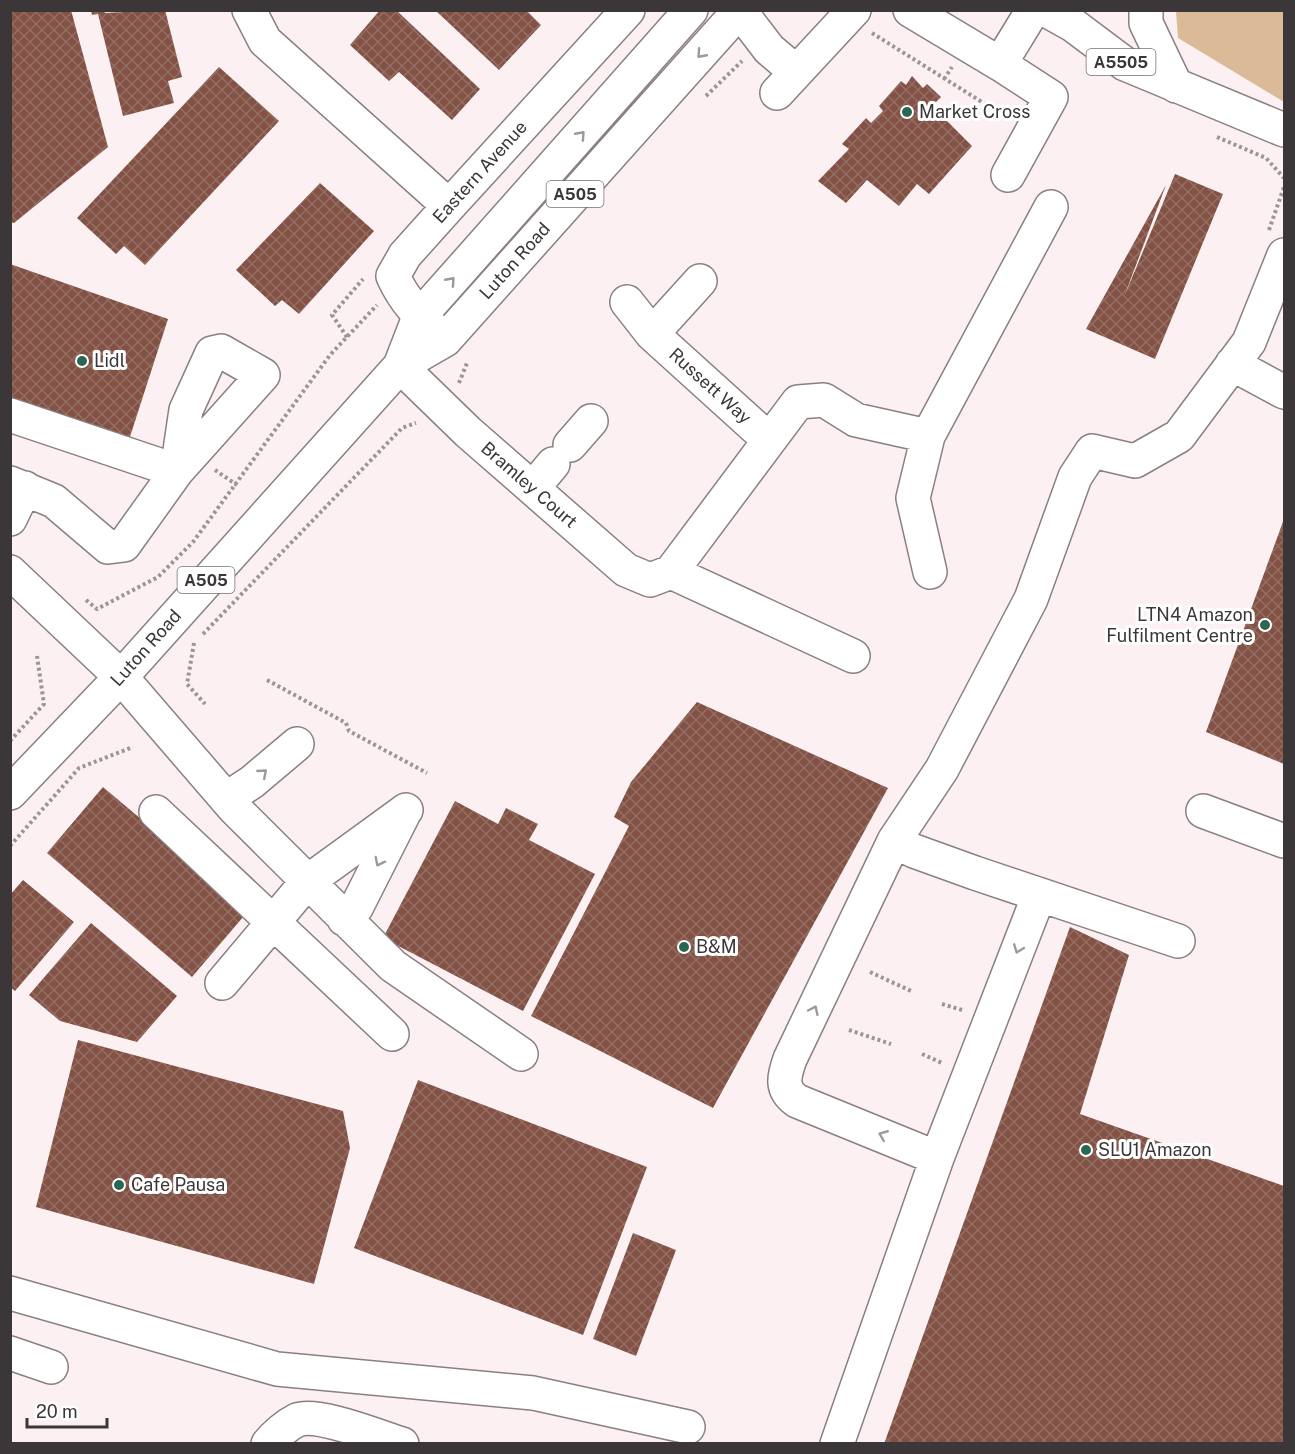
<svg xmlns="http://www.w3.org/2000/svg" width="1295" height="1454" font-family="'Public Sans',sans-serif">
	<defs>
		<pattern id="building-cross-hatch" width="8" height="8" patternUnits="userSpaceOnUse" patternTransform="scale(1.5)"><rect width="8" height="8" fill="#835245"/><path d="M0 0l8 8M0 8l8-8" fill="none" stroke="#936e64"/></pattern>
	</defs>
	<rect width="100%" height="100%" fill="#fdf0f3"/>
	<path fill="#dbba97" d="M1176,11h108v91l-106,-64z"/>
	<path fill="url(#building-cross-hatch)" d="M10,10h61l37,137 -94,76 -4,-1z
		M91,10h18l-5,3 61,-3 17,67 -14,4 6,22 -51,13 -25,-102 -6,1z
		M380,10h16l84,79 -28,31 -53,-48 -10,9 -39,-36z
		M435,10h91l15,15 -42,45z
		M219,67l60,54 -134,144 -21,-19 -8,8 -39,-36z
		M912,76l11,12 4,-4 14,13 -9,9 40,40 -43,48 -12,-10 -18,22 -32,-26 -21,23 -28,-22 31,-32 -7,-5 24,-26 5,5 12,-12 -4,-5 22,-25 5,4z
		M1175,174l48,20 -68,165 -69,-30 80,-144 -42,112z
		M320,183l54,48 -75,83 -17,-14 -7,6 -39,-36z
		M10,264l158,55 -41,127 -117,-43z
		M1284,519v245l-78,-32z
		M697,702l191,86 -175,320 -182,-92 98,-190 -15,-9 17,-35z
		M103,787l146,123 -57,67 -145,-124z
		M455,801l43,23 8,-16 32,16 -9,16 66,34 -72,137 -140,-73z
		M23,880l51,42 -59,69 -5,-4v-92z
		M91,923l86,73 -40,46 -77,-21 -31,-26z
		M1070,927l59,28 -49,159 204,72v258h-400z
		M78,1040l265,71 7,37 -36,136 -278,-77z
		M418,1080l229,87 -64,168 -229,-87z
		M633,1233l43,17 -40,106 -43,-17z"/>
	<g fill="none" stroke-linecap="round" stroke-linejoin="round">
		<g stroke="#8a7f81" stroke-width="36">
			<path id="minor" d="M249,10l16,31 184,165
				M910,10l90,54
				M740,11l29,38 27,23
				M777,93l77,-83
				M1008,175l43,-78 -51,-33 33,-54
				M627,302l25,32 116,105
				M652,334l48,-53
				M441,336c-20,-18 -37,-35 -48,-60l12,-21 44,-49 179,-196
				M1232,364l52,28
				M400,366l68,66 158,138 24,10 21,-8 127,-170 26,-2 32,20 72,16
				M10,415l167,56 86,-96 -42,-24 -9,2 -26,57 -9,61 -53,74 -16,2 -54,-46 -44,-18
				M570,445l21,-24
				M533,488l20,-24
				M10,519l15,-31
				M10,572l111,105 113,131 159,158 128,88
				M671,572l182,84
				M930,572l-17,-74 15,-62 123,-229
				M226,799l26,-17 45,-38
				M1203,811l81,30
				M156,812l236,222
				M894,841l-104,218c-6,17 -10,30 7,42l140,57
				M344,919l12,-11 47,-93
				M1178,941l-203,-68 -61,-22 -20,-10 48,-72 89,-170 44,-122 17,-26 43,10 44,-25 70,-94 35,-87
				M222,983l85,-101 99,-72
				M10,1293l267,76 256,24 155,34
				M10,1353l41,14
				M268,1444c7,-9 19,-19 29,-24 21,-8 82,17 105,24
				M837,1444l100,-286 102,-263"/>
		</g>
		<g stroke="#8a7f81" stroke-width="36">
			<path id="major" d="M1046,10l27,15 52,39 159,66
				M1146,10v13l30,63
				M400,366l19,-49 272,-307
				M10,793l111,-116 279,-311 45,-26 295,-330"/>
		</g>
		<path stroke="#9d9496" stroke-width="4" stroke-dasharray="3 3" stroke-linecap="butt" d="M872,33l129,81
			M944,79l8,-12
			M706,96l36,-35
			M1217,137l49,21 18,20
			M1269,230l15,-43
			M347,337l-15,-22 31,-36
			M459,383l8,-20
			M215,470l22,15
			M86,600l11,9 61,-32 35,-35 137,-187 47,-50
			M203,634l199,-206 14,-5
			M194,643l-7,41 18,20
			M267,680l79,43 3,8 78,42
			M10,741l34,-37 -7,-48
			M10,846l69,-78 54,-21
			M870,972l41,19
			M942,1004l20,6
			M849,1030l42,14
			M922,1054l20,9"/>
		<use href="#minor" stroke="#fff" stroke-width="33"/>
		<use href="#major" stroke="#fff" stroke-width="33"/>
	</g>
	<defs><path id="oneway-chevron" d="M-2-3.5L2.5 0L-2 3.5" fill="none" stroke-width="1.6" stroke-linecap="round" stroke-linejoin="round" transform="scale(1.5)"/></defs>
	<g stroke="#9d9a9b">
		<use href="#oneway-chevron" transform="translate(701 54) rotate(132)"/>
		<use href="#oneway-chevron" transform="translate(581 135) rotate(-48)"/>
		<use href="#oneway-chevron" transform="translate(451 281) rotate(-48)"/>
		<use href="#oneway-chevron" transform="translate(263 773) rotate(-41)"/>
		<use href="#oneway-chevron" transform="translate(379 862) rotate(117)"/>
		<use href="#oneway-chevron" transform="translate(1018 949) rotate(111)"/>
		<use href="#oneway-chevron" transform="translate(814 1010) rotate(-65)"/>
		<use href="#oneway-chevron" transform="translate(883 1135) rotate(-158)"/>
	</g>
	<g fill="#2a6753" stroke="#fff" stroke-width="2">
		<circle cx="907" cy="112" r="6"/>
		<circle cx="82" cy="361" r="6"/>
		<circle cx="1265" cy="625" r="6"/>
		<circle cx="684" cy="947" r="6"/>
		<circle cx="1086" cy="1150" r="6"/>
		<circle cx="119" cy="1185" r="6"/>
	</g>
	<g text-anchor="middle" stroke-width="6" stroke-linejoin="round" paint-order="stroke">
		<g fill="#fff" stroke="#767273" stroke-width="1.5">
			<rect x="1086.5" y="49" width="69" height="26" rx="4.5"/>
			<rect x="546.5" y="181" width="57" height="26" rx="4.5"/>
			<rect x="177.5" y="567" width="57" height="26" rx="4.5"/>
		</g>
		<g font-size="16" font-weight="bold" fill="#3b3637">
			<text x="1121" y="68">A5505</text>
			<text x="575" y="200">A505</text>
			<text x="206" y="586">A505</text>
		</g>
		<g font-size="18" fill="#3b3637" stroke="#fff" text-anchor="start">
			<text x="919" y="118">Market Cross</text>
			<text x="94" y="367">Lidl</text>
			<text x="1253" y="621" text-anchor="end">LTN4 Amazon<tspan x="1253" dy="21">Fulfilment Centre</tspan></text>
			<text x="696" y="953">B&amp;M</text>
			<text x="1098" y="1156">SLU1 Amazon</text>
			<text x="131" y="1191">Cafe Pausa</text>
		</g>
		<g font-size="18" fill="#3b3637" stroke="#fff">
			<text transform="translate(480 172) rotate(-48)" y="6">Eastern Avenue</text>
			<text transform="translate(515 261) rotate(-48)" y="6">Luton Road</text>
			<text transform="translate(710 386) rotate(42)" y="6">Russett Way</text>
			<text transform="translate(529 485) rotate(41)" y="6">Bramley Court</text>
			<text transform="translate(146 648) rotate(-48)" y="6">Luton Road</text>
		</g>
	</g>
	<rect width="1295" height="1454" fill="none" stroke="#3b3637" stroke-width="24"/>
	<path d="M27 1418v9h80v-9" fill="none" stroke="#3b3637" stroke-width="3"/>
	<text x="36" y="1418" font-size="18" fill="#3b3637" stroke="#ffffff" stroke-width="4.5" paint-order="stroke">20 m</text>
</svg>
